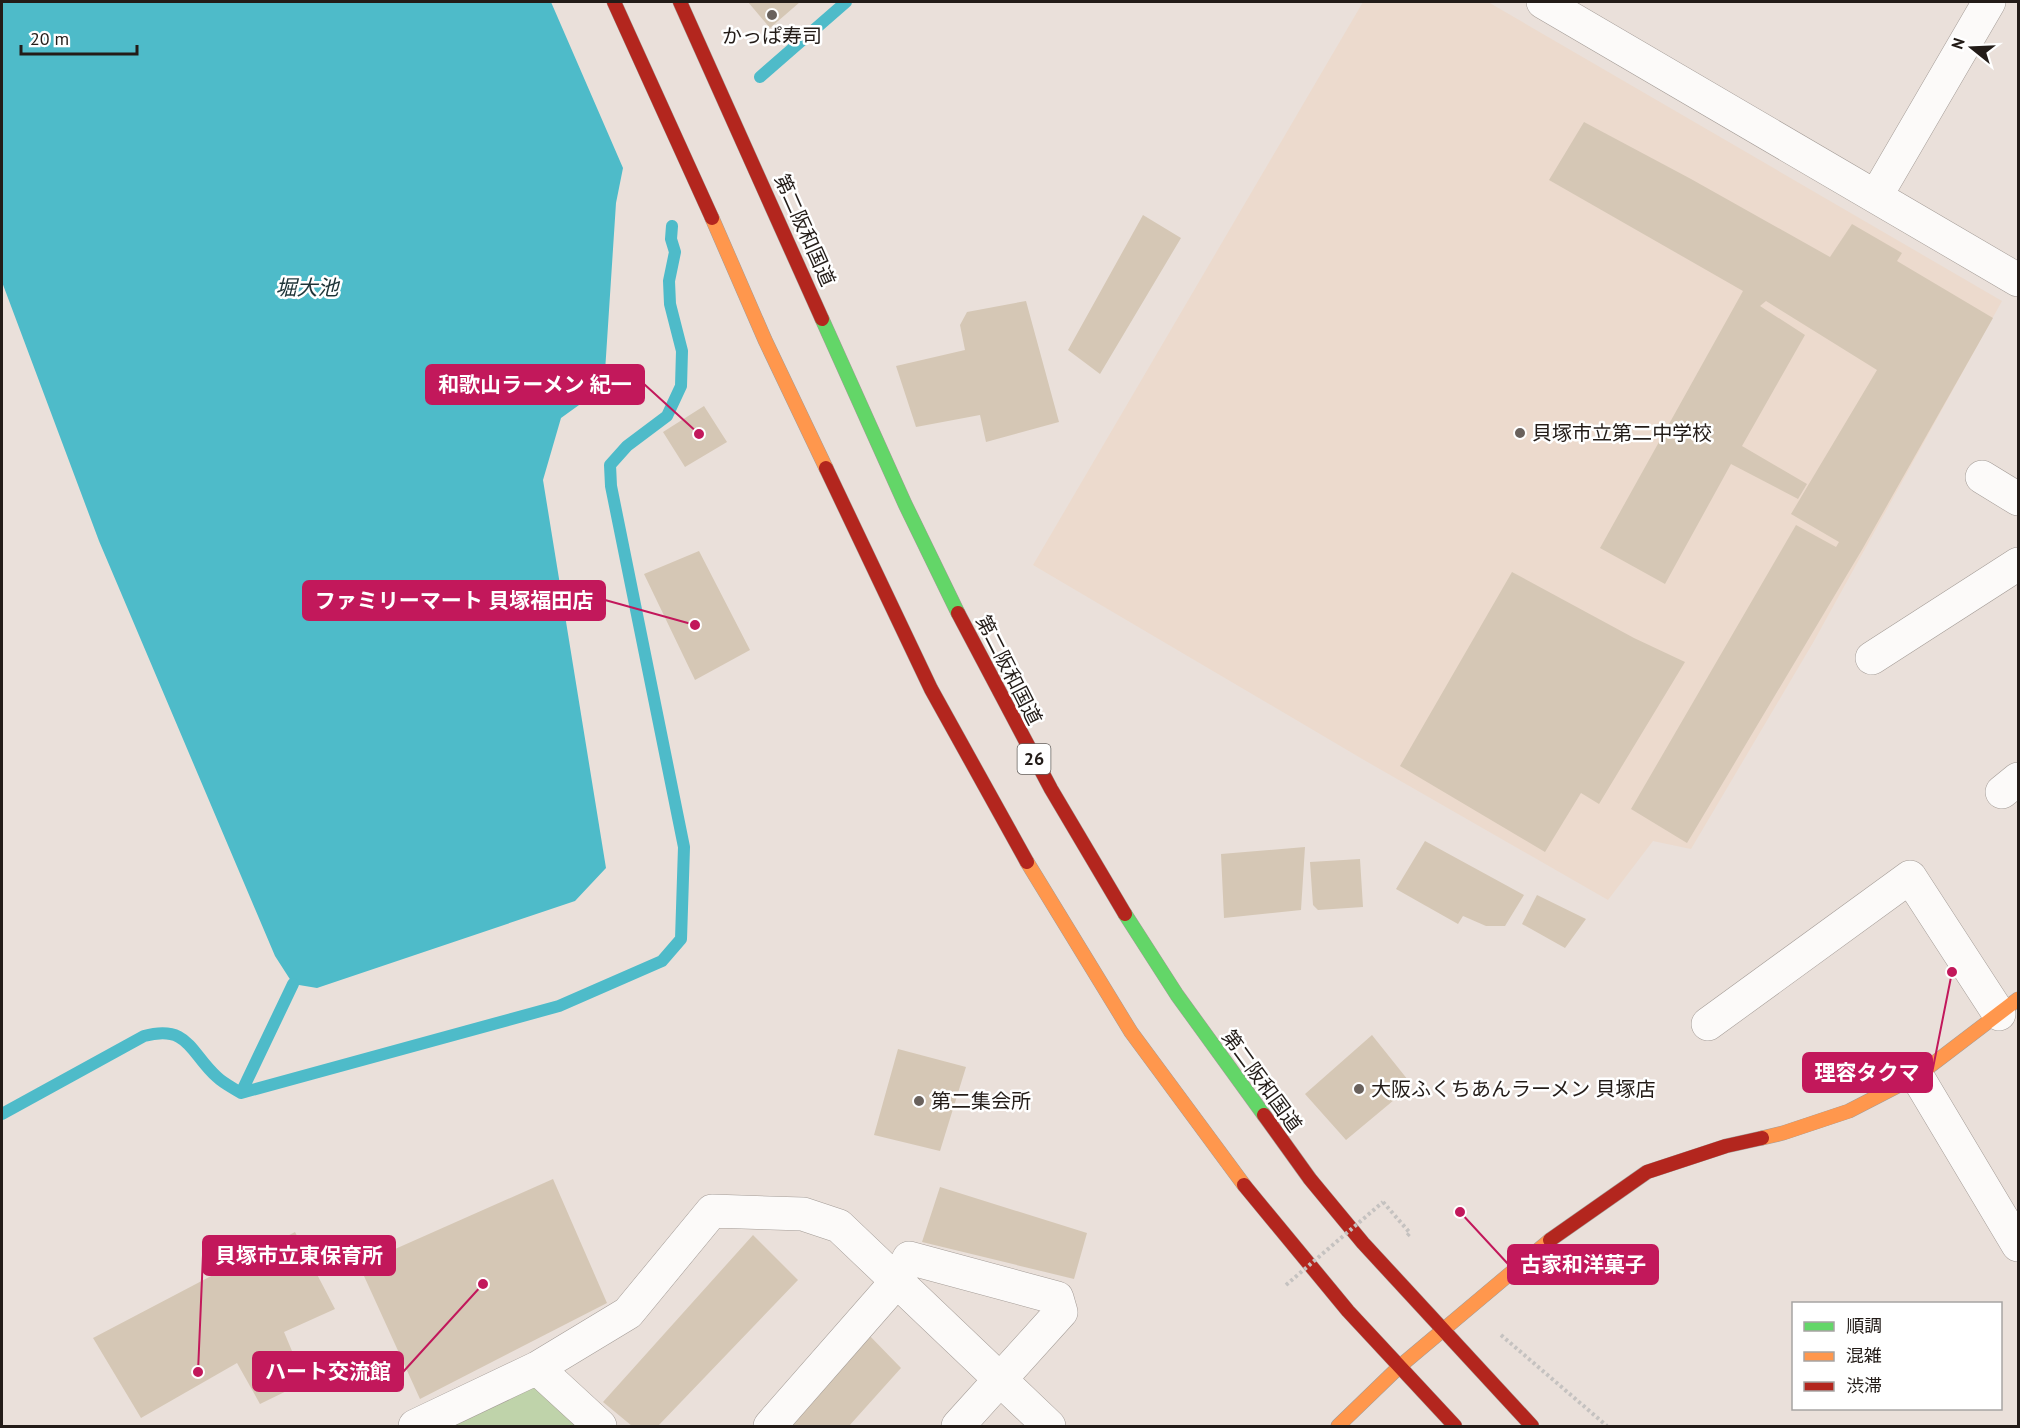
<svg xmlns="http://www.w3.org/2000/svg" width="2020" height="1428" font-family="'PT Sans','Noto Sans JP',sans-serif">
	<rect width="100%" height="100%" fill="#eae0da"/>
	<path fill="#ecdacd" d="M1363,2h125l514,299 -188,340 -123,208 -38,-8 -45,59 -244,-140 -331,-195z"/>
	<path fill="#bfd3aa" d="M537,1369l57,57h-162z"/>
	<path fill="#4ebbc9" d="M2,2h549l72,166 -7,35 -12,184 -43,31 -18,62 63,388 -31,33 -258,87 -24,-4 -18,-28 -176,-415 -97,-259z"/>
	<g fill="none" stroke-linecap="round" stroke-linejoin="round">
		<path stroke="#4ebbc9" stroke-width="12" d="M760,77l86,-75
			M241,1093l318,-87 103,-45 19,-22 3,-92 -73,-361 -1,-21 17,-19 40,-30 14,-30 1,-35 -12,-47 -1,-23 6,-29 -4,-13 1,-13
			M2,1114l142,-78c45,-12 46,17 73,41 6,6 16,11 24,16l52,-109"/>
	</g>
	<path fill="#d5c7b5" d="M748,2h52l-30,26z
		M1584,122l107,57 139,78 22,-33 50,29 -5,8 96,57 -130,230 -176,295 -56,-34 165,-284 40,22 3,-5 -48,-28 86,-144 -111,-69 -6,5 45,29 -63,111 65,38 -9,15 -67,-35 -66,120 -65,-36 143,-257 -194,-111z
		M1143,215l38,23 -81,136 -32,-24z
		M1026,301l33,121 -73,20 -6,-27 -64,12 -20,-61 69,-16 -5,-25 7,-13z
		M704,406l23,36 -42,25 -22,-35z
		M699,551l51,99 -55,30 -51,-106z
		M1512,572l122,66 51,24 -86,142 -18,-11 -36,59 -145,-86z
		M1425,841l99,54 -19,31h-19l-23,-10 -5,8 -62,-35z
		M1305,847l-4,63 -77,8 -3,-64z
		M1360,859l3,48 -45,3 -5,-5 -3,-43z
		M1537,895l49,24 -21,29 -43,-24z
		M1372,1035l40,50 -66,55 -41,-46z
		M898,1049l68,18 -26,84 -66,-16z
		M553,1179l54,124 -187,96 -61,-134z
		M940,1187l147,46 -13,46 -152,-37z
		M295,1232l40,77 -51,23 21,50 -45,22 -23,-41 -96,55 -48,-80z
		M753,1235l45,45 -140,146h-26l-29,-24z
		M867,1333l34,35 -52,58h-66z"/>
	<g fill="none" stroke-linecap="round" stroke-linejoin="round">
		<g stroke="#a49c97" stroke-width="34">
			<path id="street" d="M1543,2l475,278
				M1876,196l113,-194
				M1982,477l36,22
				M1872,658l146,-94
				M2002,792l16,-13
				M1708,1024l202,-147 89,137
				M1917,1076l101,169
				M537,1368l63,58
				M415,1426l122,-58 91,-55 84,-102 91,3 36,12 210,200
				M770,1426l127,-145 12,-23 148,40 4,14 -103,114"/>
		</g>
		<g stroke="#a49c97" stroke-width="15">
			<path id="fast" d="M822,319l83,185 53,109
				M1125,914l52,81 87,120"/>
		</g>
		<g stroke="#a49c97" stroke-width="15">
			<path id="slow" d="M712,218l53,122 61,128
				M1027,862l104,170 113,153
				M1762,1138l21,-5 66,-22 68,-35 101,-77
				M1338,1426l61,-59 151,-127"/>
		</g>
		<g stroke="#a49c97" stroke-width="15">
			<path id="jam" d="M614,2l98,216
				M680,2l142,317
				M826,468l105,221 96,173
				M958,613l93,176 74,125
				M1264,1115l46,64 53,64 169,183
				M1244,1185l104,126 107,115
				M1550,1240l97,-68 79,-26 36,-8"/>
		</g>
		<path stroke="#c5c2c0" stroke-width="4" stroke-dasharray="3 3" stroke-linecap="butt" d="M1383,1202l27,31 -3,3 1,2
			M1501,1335l106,91"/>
		<use href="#street" stroke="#fcfaf9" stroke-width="33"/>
		<use href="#fast" stroke="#63d668" stroke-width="14"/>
		<use href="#slow" stroke="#ff974d" stroke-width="14"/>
		<use href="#jam" stroke="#b3261e" stroke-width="14"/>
		<path stroke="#c5c2c0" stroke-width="4" stroke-dasharray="3 3" stroke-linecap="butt" d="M1286,1285l97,-83"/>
	</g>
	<g fill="#69615c" stroke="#fff" stroke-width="2">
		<circle cx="772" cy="15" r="6"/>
		<circle cx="1520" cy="433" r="6"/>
		<circle cx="1359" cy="1089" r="6"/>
		<circle cx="919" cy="1101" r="6"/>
	</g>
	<g text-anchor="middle" stroke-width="5" stroke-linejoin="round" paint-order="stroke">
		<rect fill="#fff" stroke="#65605d" stroke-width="1.5" x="1017.5" y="744" width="33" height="30" rx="4.5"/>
		<g font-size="18" font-weight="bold" fill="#231c18">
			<text x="1034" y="765">26</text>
		</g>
		<g font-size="20" fill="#231c18" stroke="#fff" text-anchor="start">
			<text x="772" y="43" text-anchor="middle">かっぱ寿司</text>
			<text x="1532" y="440">貝塚市立第二中学校</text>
			<text x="1371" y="1096">大阪ふくちあんラーメン 貝塚店</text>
			<text x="931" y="1108">第二集会所</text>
		</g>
		<g font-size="20" fill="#231c18" stroke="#fff">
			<text transform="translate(805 230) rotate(66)" y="7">第二阪和国道</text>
			<text transform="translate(1009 670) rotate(63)" y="7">第二阪和国道</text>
			<text transform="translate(1262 1081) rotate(54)" y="7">第二阪和国道</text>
		</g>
		<g font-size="21" font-style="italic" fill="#1d3337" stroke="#fff">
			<text x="307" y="295">堀大池</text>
		</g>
	</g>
	<path fill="none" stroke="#c2185b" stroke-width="2" d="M699 434L644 384M695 625L605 600M1952 972L1932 1073M198 1372L203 1255M1460 1212L1508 1264M483 1284L403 1372"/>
	<g fill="#c2185b" stroke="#fff" stroke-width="2">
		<circle cx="699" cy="434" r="6"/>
		<circle cx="695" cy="625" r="6"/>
		<circle cx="1952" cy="972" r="6"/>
		<circle cx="198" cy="1372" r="6"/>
		<circle cx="1460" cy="1212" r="6"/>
		<circle cx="483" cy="1284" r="6"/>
	</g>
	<g fill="#c2185b" stroke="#c2185b" stroke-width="2">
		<rect x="426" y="365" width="218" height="39" rx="6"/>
		<rect x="303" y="581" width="302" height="39" rx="6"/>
		<rect x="1803" y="1053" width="129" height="39" rx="6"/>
		<rect x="203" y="1236" width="192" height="39" rx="6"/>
		<rect x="1508" y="1245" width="150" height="39" rx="6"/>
		<rect x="253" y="1352" width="150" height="39" rx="6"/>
	</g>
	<g font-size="21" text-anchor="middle" font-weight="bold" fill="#fff">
		<text x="535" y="392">和歌山ラーメン 紀一</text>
		<text x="454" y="608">ファミリーマート 貝塚福田店</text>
		<text x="1867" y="1080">理容タクマ</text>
		<text x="299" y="1263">貝塚市立東保育所</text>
		<text x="1583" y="1272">古家和洋菓子</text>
		<text x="328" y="1379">ハート交流館</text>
	</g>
	<rect width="2020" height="1428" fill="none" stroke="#231c18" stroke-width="6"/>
	<rect x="1792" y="1302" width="210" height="108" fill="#ffffff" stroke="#a7a4a3" stroke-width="1.5"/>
	<rect x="1804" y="1322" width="30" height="9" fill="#63d668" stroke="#a7a4a3" stroke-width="1.5"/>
	<text x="1846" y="1332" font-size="18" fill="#231c18">順調</text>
	<rect x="1804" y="1352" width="30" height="9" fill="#ff974d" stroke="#a7a4a3" stroke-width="1.5"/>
	<text x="1846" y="1362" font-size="18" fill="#231c18">混雑</text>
	<rect x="1804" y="1382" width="30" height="9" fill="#b3261e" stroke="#a7a4a3" stroke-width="1.5"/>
	<text x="1846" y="1392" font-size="18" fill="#231c18">渋滞</text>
	<g transform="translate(1972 48) rotate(288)" stroke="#ffffff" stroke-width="4.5" paint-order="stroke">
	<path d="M0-4.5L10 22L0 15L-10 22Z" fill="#231c18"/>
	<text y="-9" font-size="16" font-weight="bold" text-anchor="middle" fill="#231c18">N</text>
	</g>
	<path d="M21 45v9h116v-9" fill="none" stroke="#231c18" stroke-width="3"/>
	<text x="30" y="45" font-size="18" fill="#231c18" stroke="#ffffff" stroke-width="4.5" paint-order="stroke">20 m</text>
</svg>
